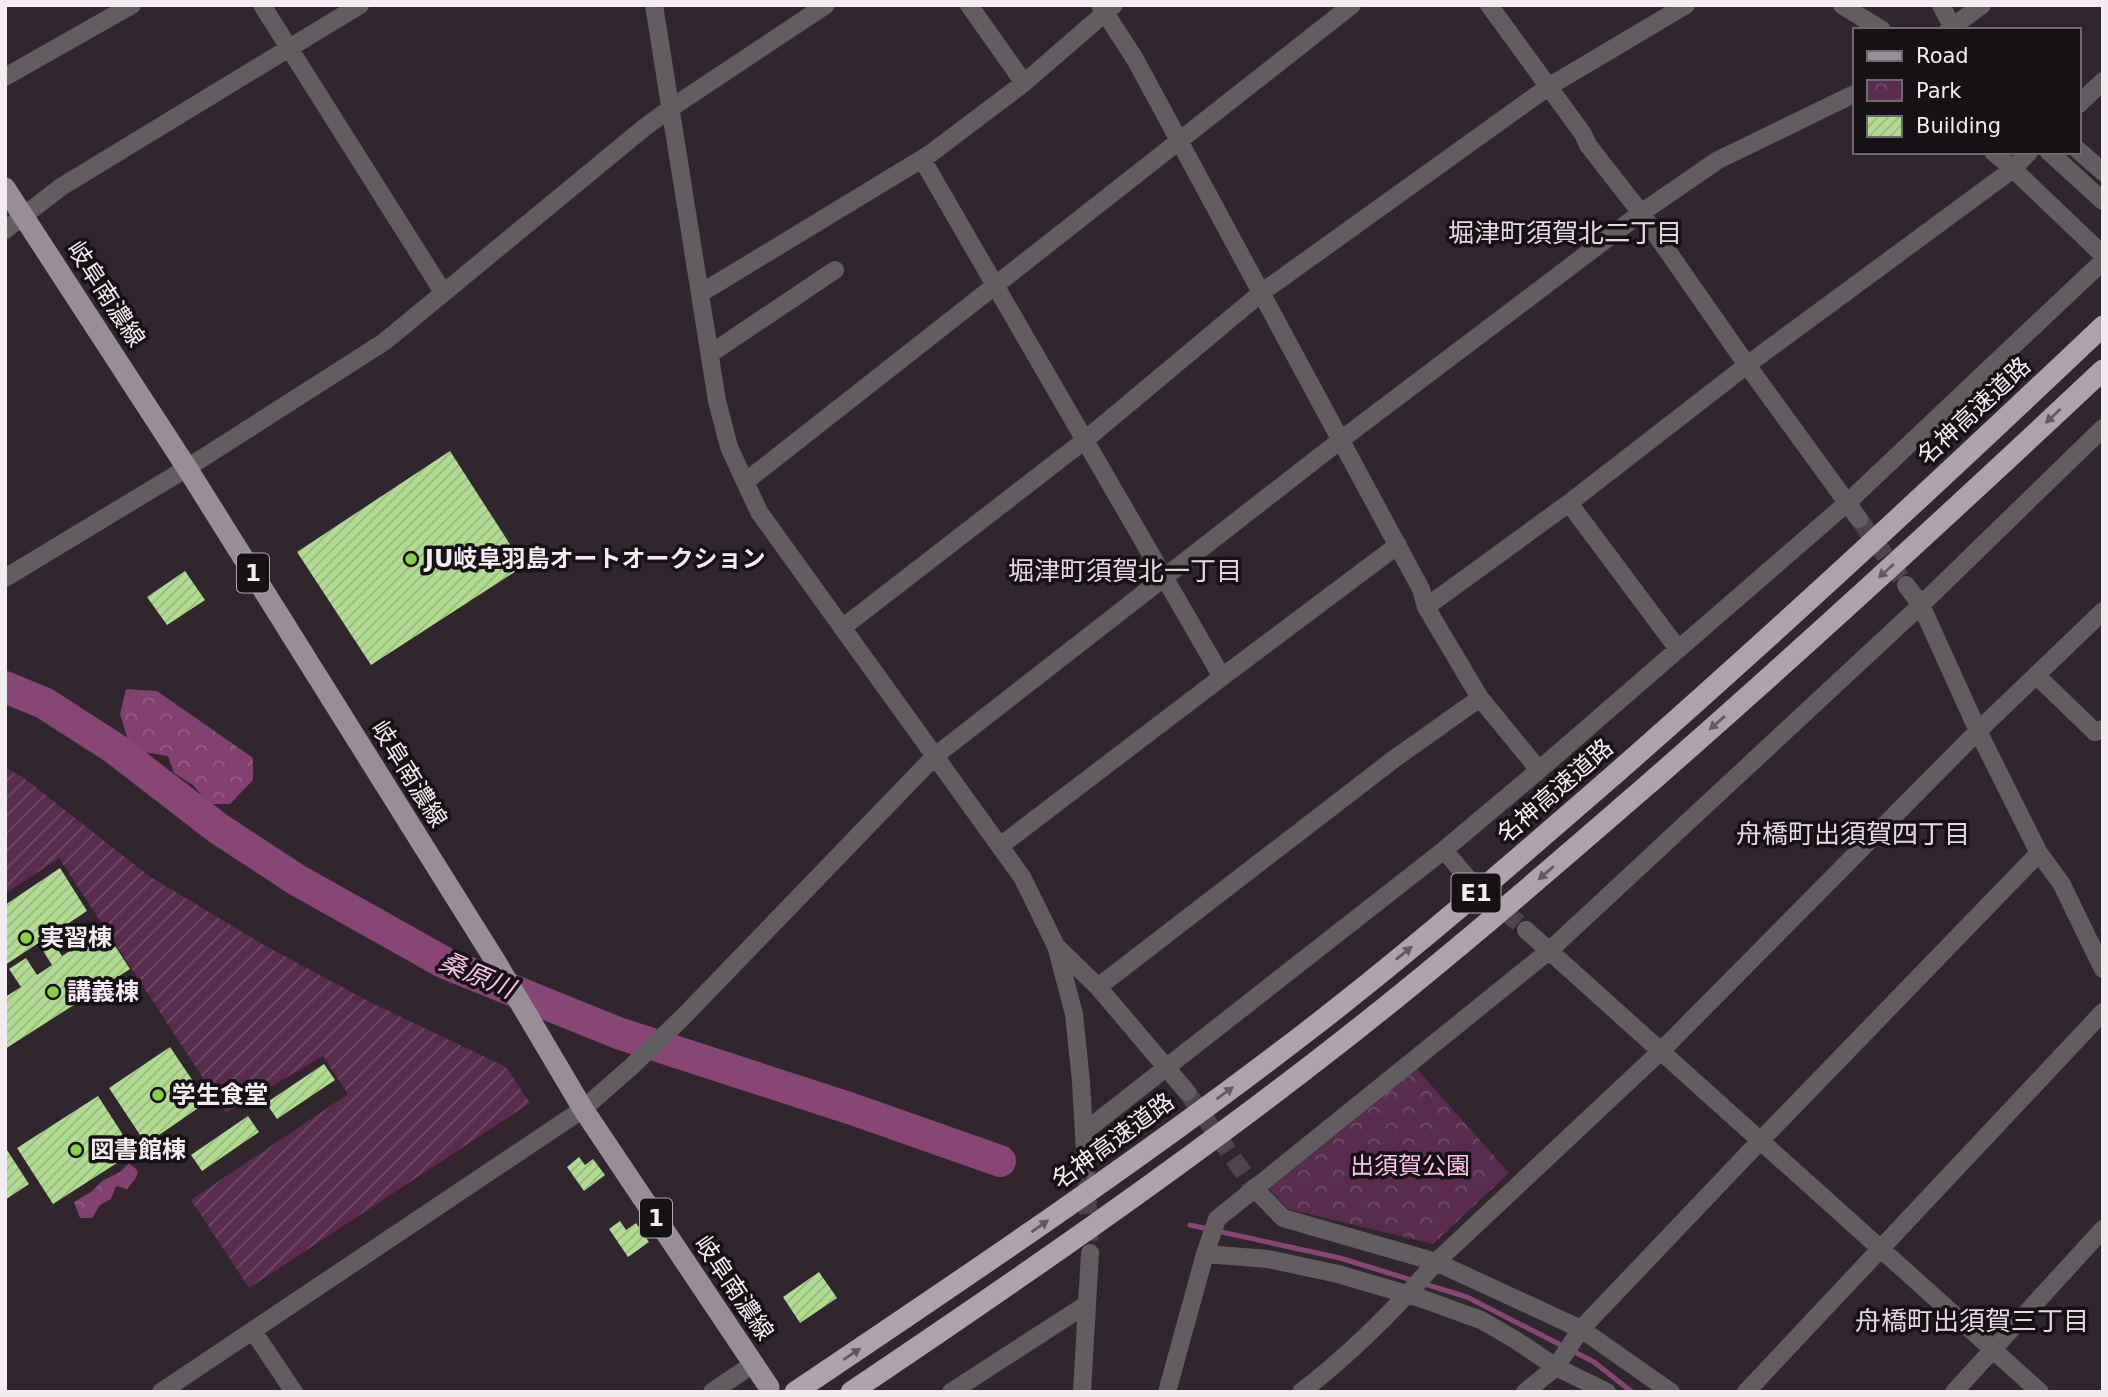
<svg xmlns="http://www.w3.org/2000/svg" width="2108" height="1397" font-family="'DejaVu Sans','Noto Sans JP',sans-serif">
	<defs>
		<pattern id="forest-crowns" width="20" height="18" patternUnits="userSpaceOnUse" patternTransform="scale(1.75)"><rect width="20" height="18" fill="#834172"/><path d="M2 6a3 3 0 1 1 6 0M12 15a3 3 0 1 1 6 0" fill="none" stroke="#955d87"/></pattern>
		<pattern id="park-crowns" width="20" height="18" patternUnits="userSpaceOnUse" patternTransform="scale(1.75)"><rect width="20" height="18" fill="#592b4e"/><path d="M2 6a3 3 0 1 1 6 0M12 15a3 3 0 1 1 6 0" fill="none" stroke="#714a68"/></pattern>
		<pattern id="garden-furrows" width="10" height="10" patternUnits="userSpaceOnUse" patternTransform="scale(1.75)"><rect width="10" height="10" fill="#592b4e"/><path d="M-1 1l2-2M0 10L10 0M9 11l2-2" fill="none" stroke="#714a68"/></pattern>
		<pattern id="building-hatch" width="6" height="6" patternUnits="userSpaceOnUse" patternTransform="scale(1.75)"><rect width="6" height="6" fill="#b1dd92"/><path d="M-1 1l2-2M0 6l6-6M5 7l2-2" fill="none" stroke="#97b880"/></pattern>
	</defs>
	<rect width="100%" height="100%" fill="#31262e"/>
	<path fill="url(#forest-crowns)" d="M126,689l31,2 96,67v22l-23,24h-21l-16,-19 -19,-12 -6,-17 -37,-6 -11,-36z
		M129,1163l9,8 -2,7 -9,11 -11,-3 -5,13 -11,6 -8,13h-12l-6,-16 17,-10 11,-11 18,-9z"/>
	<path fill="url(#park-crowns)" d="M1417,1069l92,104 -76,71 -145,-35 -19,-20z"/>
	<path fill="url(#garden-furrows)" d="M5,767l19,11 125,98 115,69 106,57 136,65 24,36 -281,185 -58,-88 157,-106 -25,-38 -97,57 -167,-255 -54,36z"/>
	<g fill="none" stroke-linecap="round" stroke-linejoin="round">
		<path stroke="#884677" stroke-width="5" d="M1190,1225l150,33 127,39 127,65 38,30"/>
		<path stroke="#884677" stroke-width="32" d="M5,687l39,16 70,45 105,81 78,51 148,83 173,70 234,76 148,52"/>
	</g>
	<path fill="url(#building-hatch)" d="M450,451l74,115 -153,99 -74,-113z
		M185,571l20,29 -38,25 -20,-28z
		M60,868l27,43 -82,54v-60z
		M104,929l26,40 -125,80v-52l16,-10 -12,-18 17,-11 11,17 15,-10 -12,-19 11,-7 11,17z
		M170,1047l37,55 -61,42 -37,-56z
		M324,1064l11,16 -58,39 -11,-16z
		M98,1096l36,56 -81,52 -36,-56z
		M248,1116l11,16 -57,39 -11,-16z
		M5,1147l24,37 -24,16z
		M579,1157l6,8 8,-6 12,16 -21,16 -17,-24z
		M620,1221l6,9 10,-7 13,19 -21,15 -19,-28z
		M819,1272l18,26 -37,25 -17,-26z"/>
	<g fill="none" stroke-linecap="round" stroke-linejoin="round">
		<path stroke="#4e444b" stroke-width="18" stroke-dasharray="18 9" stroke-linecap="butt" d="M1859,519l47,66
			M1465,875l61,55
			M1187,1092l67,96
			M1086,1169l4,84"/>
		<path stroke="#625d60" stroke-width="18" d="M262,5l181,287
			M654,5l63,396 12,46 30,65 263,365 34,69 18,68 7,68 5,87
			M969,5l55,78
			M1100,5l35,54 286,530 5,18 54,91 59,72
			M1489,5l94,129 5,11 53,68 106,152 112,154
			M1842,5l40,25
			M1941,5l13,25
			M1948,30l34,-25
			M5,77l127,-72
			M2078,105l25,-24
			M2078,150l25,22
			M2029,152l-16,17 90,86
			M2049,152l54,49
			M922,159l300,518 -222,169
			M5,230l56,-43 299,-182
			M701,293l229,-139 94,-71 90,-78
			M710,354l125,-84
			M745,482l607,-477
			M1569,503l109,146
			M5,578l182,-110 197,-126 261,-215 26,-19 155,-103
			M1906,585l15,20 57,126 61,122 22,30 42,86
			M1426,607l143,-104 178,-138 266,-196 -20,-17
			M842,628l243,-188 176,-147 287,-206 138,-82
			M2036,675l59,57 8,-3
			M1222,677l176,-132
			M1444,850l21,25
			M1526,930l514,462
			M1056,946l42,41 89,105
			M1098,987l296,-228 86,-61
			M1084,1132l360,-282 95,-80 308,-267 256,-242
			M1254,1188l29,30 153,44 145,67 90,63
			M1205,1254l63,5 70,15 82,24 61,22 33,19 42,28 51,25
			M253,1331l41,61
			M161,1392l422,-283 49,-43 52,-50 251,-260 407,-317 299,-226 77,-53 136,-66
			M712,1392l41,-28
			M951,1392l136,-88
			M1082,1392l8,-139
			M1167,1392l38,-138 12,-35 333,-269 371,-345 182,-177
			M1301,1392c52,-40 93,-81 135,-130l226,-212 316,-319 125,-120
			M1525,1392l31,-25 25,-38 180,-189 278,-287
			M1746,1392l357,-380
			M1954,1392l149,-163"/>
		<path stroke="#9a8e96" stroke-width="21" d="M5,188l182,280 309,494 87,147 186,278"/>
		<path stroke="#b0a2ab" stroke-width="21" d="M795,1392c174,-117 348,-234 514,-362 105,-81 206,-169 306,-256 166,-146 328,-296 488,-448
			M851,1392c162,-109 323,-220 477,-340 111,-86 218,-179 324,-271 153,-134 303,-272 451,-411"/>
	</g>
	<defs><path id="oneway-solid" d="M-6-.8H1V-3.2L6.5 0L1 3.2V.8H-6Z" transform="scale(1.75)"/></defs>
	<g fill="#635a60">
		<use href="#oneway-solid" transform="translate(2053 416) rotate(137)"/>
		<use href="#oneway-solid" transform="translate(1886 571) rotate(138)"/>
		<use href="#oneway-solid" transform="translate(1717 723) rotate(139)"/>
		<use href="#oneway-solid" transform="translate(1546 873) rotate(139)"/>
		<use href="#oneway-solid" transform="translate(1404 953) rotate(-39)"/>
		<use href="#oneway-solid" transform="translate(1225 1093) rotate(-36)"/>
		<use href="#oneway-solid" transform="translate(1040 1226) rotate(-35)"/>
		<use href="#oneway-solid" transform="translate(852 1354) rotate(-34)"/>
	</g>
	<g fill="#88cf4a" stroke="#161114" stroke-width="2.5">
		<circle cx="411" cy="559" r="7"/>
		<circle cx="26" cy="938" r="7"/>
		<circle cx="53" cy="992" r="7"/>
		<circle cx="158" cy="1095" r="7"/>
		<circle cx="76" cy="1150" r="7"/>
	</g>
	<g text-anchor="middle" stroke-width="7" stroke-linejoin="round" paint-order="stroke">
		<g fill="#161114" stroke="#b1aaaf" stroke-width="2">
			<rect x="237" y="553.5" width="32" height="39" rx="5"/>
			<rect x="1451.5" y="873.5" width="49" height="39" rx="5"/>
			<rect x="640" y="1198.5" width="32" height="39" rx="5"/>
		</g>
		<g font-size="23" font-weight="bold" fill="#f3ecf1">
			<text x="253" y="581">1</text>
			<text x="1476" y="901">E1</text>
			<text x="656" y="1226">1</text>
		</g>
		<g font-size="24" fill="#f3ecf1" stroke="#161114">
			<text transform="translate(106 294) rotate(57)" y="8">岐阜南濃線</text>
			<text transform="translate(1974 411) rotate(-43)" y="8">名神高速道路</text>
			<text transform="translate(409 774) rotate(58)" y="8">岐阜南濃線</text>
			<text transform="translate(1555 791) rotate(-41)" y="8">名神高速道路</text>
			<text transform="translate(1113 1141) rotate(-36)" y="8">名神高速道路</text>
			<text transform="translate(734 1288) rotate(56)" y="8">岐阜南濃線</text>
		</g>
		<g font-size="24" font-weight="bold" fill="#f3ecf1" stroke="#161114" text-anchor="start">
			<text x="425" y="567">JU岐阜羽島オートオークション</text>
			<text x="40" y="946">実習棟</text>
			<text x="67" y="1000">講義棟</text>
			<text x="172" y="1103">学生食堂</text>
			<text x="90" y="1158">図書館棟</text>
		</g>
		<g font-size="24" fill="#fdc2eb" stroke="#161114">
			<text x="1410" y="1174">出須賀公園</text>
		</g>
		<g font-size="26" fill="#e6d7e1" stroke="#161114">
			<text x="1565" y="242">堀津町須賀北二丁目</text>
			<text x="1125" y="580">堀津町須賀北一丁目</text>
			<text x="1853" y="843">舟橋町出須賀四丁目</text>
			<text x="1972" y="1330">舟橋町出須賀三丁目</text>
		</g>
		<g font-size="26" font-style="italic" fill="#f7bee6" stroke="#161114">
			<text transform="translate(477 975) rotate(23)" y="9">桑原川</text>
		</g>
	</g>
	<rect width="2108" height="1397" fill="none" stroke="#f3ecf1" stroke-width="14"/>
	<rect x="1853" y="28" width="228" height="126" fill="#161114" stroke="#6e696c" stroke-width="2"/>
	<rect x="1867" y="51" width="35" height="10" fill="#9a8e96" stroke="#6e696c" stroke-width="2"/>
	<text x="1916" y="63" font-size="21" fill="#f3ecf1">Road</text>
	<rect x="1867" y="80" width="35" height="21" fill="url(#park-crowns)" stroke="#6e696c" stroke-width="2"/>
	<text x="1916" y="98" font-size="21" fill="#f3ecf1">Park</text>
	<rect x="1867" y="116" width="35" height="21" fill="url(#building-hatch)" stroke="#6e696c" stroke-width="2"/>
	<text x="1916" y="133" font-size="21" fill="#f3ecf1">Building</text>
</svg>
